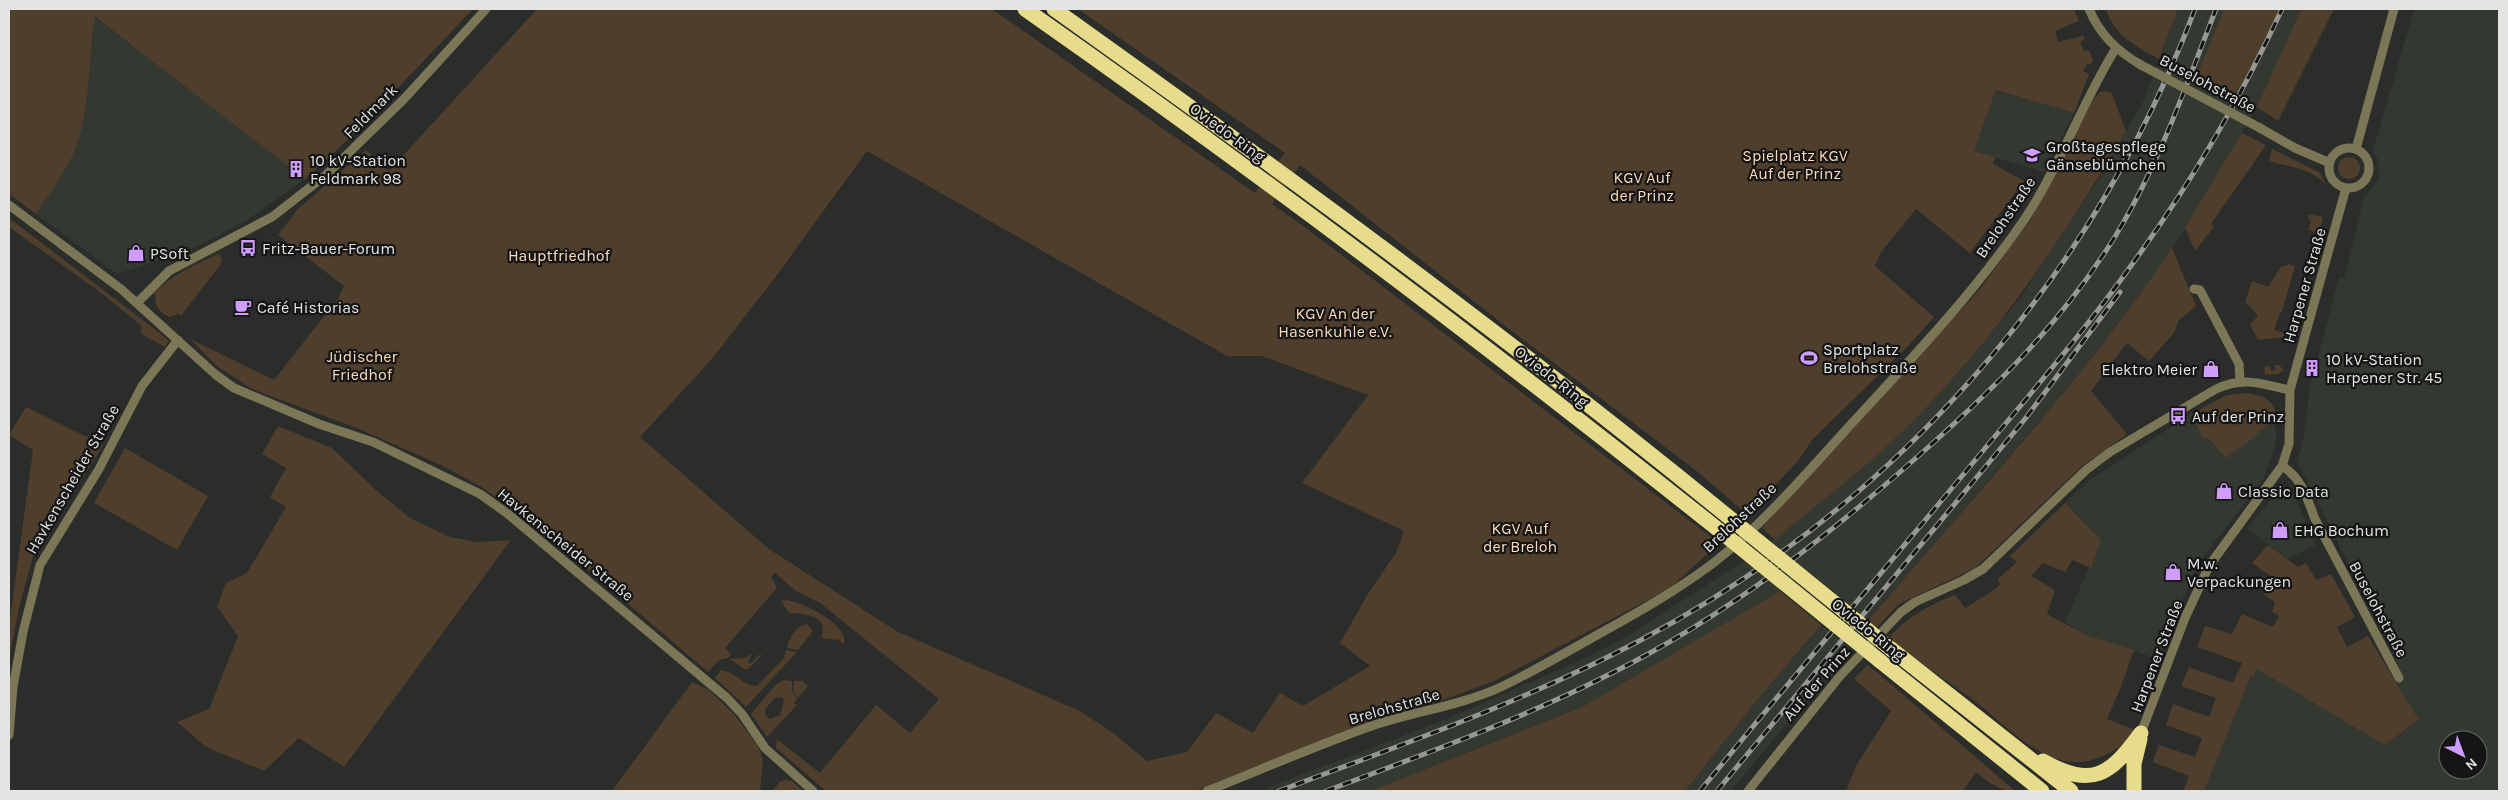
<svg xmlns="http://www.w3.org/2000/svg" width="2508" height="800" font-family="Karla,sans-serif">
	<rect width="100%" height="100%" fill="#2b2d2a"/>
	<path fill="#333830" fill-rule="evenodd" d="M2178,9h123l-40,90 -19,34 -39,69 -69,103 -78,97 -188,219 -60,-50 -28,20 -198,116 -212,84h-111l190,-73 143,-63 39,-21 134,-87 118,-97 56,-56 81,-96 77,-116 47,-82z
		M2414,9h85v782h-295l47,-117 6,-5 127,76 35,-25 -30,-51 9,-6 -101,-202 6,-20 7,-54 29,-110 5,1 20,-81 15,-18 -1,-19 -5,-9zM2448,740h30v30h-30z
		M94,17l120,91 141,25 -50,46 -59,42 -56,29 -73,24 -81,-60 39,-65 11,-45z
		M1996,90l78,23 -30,59 -70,-21z
		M2251,394l14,4 10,11 1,32 -5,18 -8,20 -65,85 -40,95 -72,-24 -21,-13 36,-82 -36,-37 25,-23 101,-66 36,-19z
		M2279,491l14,2 23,52 -29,14 -40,-31z
		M1821,625l26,21 -11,18 -105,127h-46l77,-97z"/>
	<path fill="#4f3e2c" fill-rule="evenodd" d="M9,9h464l-118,124 -50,46 -210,-162c-7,43 -4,89 -19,130 -8,22 -27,47 -40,67l-27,-20z
		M537,9h455l263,184 30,-40 -207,-144h996l5,12 -24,10 3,11 25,-6 2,3 -5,3 4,9 5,-1 4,10 -3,5 -3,-1 -4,7 6,3 -15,39 -78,-23 -22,61 21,6 -2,7 31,17 -54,72 -54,-44 -35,43 -6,14 59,51 -24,27 -98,96 -14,21 -25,26h-4l-19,30 -52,-45 -190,-144 -208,-163 -28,39 38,27 409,312 -50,46 -173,91 -47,18 -73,22 -181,71h-369l-50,-43 1,-9 43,34 56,-68 34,28 29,-34 -119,-96 -24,-12 -21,-18 -4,4 6,11 -52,60 6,7 -3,3 -9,2 -11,12 -172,-147 -56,-39 -39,-21 -82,-36 -107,-40 -35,-23 -27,-27 84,41 65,-83 5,-11 -66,-51 20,-26 68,-59 23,21zM867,151l360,205h35l106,39 -66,88 102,48 -8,22 -27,39 -29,51 30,23 -67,40 -23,-13 -27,40 -37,-20 -29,39 -40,9 -34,-28 -33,-22 -182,-79 -129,-83 -129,-112 71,-77 63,-81z
		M2106,9h72l-19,50c-22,-12 -46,-24 -53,-50z
		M2224,9h58l-32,66 -17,21 -35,-23z
		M2301,9h33l-56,112 -21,-14z
		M2106,91l6,3 14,37c-67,115 -144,228 -243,319 -34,31 -73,59 -108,90l-13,-12 218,-239 51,-70 62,-119 7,-8z
		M2242,133l24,12 -55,79 3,3 -19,24 -10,-23z
		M2272,149l48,24 9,19c-7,-22 -40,-25 -60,-31z
		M2338 168a11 11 0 1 1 22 0a11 11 0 1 1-22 0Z
		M2309,214l14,3 -4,16 -11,-3 3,-10 -3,-1z
		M9,218l139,106 21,17 -4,6 -24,-13 1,-8 -46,-37 -87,-62z
		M2172,248l24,58 -17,14 -5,13 -25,28 -22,-18 -36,48 36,43 -46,33 -106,101 -76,36 -23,24 -8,-7c103,-122 215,-240 304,-373z
		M219,254l3,5 -2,6 -39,51 -3,-2 -9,3c-9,-5 -16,-11 -13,-22l-3,-1c20,-20 41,-29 66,-40z
		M2289,264l6,2 -13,46 -2,1 -6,17 9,3 2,4 -27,3 -8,-15 8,-10 -13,-13 7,-21 16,6 13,-20z
		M2275,365h4l5,5 -6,4 -13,1 -1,-8 6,-1 1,5 4,-1z
		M2244,393c15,2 31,5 32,23l-25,24 -25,18 -18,-20h-5l-12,-24 36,-19z
		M26,407l77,38 -70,112 -14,50 -9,47v-34l23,-170 -24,-15z
		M278,426l54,22 45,43 33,27 40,19 27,5 34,-2 -167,227 -45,-29 -35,33 -58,-24 -29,-25 32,-13 29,-73 -21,-29 9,-24 21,-10 39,-66 -16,-10 16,-29 -24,-14z
		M125,448l83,48 -31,54 -83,-47z
		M2065,503l36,37 -10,28 -19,-8 -7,12 -22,-9 -12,13 24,14 -8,24 39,21 48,15 -12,34 -15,35 28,11c-10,14 -19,21 -35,27 -49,22 -93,-32 -128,-58 -28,-21 -57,-39 -84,-61 20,-21 40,-33 67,-43l10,13 32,-20 3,-4 -3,-4 20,-18 -7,-6z
		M2268,545l30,22 8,-4 10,17 15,-6 24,43 -18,10 10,20 21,-11 51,84 -35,25 -127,-76 -3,7 -3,-1 -47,116h-21l6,-15 -36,-14 6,-17 36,12 7,-19 -36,-13 7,-21 36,13 7,-19 -35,-12 8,-19 44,16 9,-20 -45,-16 8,-21 27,8 10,-20 31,13 6,-11 -7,-4 3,-10 -11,-7 8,-18 -20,-14z
		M1780,591l41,34 -59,69 -77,97h-315l212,-84z
		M787,600c16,3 63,24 57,45l-5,-5 2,-3 -3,3 -17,-2c9,-23 -16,-24 -32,-25l-8,-12z
		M807,624l6,7 -15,19 -11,-2c2,-9 9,-23 20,-24z
		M786,650l11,2 -51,55 -31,-29 5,-7c14,-2 23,16 37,15l27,-28z
		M752,654l-4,8 2,2 9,-9h3l-14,14h-4l-14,-10 14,-1z
		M1867,665l12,9 136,117c-16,0 -27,-9 -39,-19l-13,19h-117l10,-25 35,-55 -37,-32z
		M784,680l8,1v10l5,8 -3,4 3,2 -30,32 -16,-23 24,-29zM782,697l2,3 -4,15 -10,4 -4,-3 -1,-7 10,-11z
		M802,680l6,6 -10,12 -5,-7 1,-10h7l-1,2z
		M692,682l17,8 25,24 24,32 5,15 -3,30h-148z
		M786,780l6,1 11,10h-30l6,-9z"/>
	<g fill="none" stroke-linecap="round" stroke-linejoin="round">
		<path stroke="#7a7656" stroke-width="9" d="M2089,9c11,26 28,42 52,56
			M2260,128l35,20 35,15
			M2329 168a20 20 0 1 1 40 0a20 20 0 1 1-40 0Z
			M2356,149l38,-140
			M9,205l112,84 95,86 18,13 85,36 54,18 107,52 28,20 219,184 15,16 23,34 48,43
			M2194,289l6,1 39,74 1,16
			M137,303l32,-32 103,-54 54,-42 78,-76 82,-90
			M2282,466c20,12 25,32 33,53l84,159
			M2141,733l44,-115 24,-52 73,-100 7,-22 1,-54 56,-202
			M9,735l4,-48 10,-55 17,-67 59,-96 43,-83 36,-46
			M1207,791c53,-21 106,-44 159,-63 44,-16 91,-21 135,-41 33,-16 64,-34 96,-52 40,-22 79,-44 115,-71 53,-41 97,-94 142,-143 59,-64 120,-128 170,-201 36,-54 58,-117 92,-172
			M1748,791l92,-115 61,-64 14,-10 49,-22 19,-11 103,-99 24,-18 106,-63c28,-13 45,-5 74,1"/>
		<path stroke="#e7dc8b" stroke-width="15" d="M1025,9c237,166 468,341 695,522
			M1054,9c230,164 458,331 677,510
			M1891,649l180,142
			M1880,661l162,130
			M2043,761c50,28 67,14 98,-28
			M2134,791v-27l6,-25"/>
		<g stroke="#969895" stroke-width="5">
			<path id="rail" d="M1279,791c122,-46 245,-89 360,-150 256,-135 454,-362 556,-632
				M1326,791c96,-36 194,-71 286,-118 116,-58 215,-136 312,-222 75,-67 139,-130 192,-216 43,-71 70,-149 100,-226
				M1700,791c88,-108 178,-214 267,-321 56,-68 115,-135 166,-207 58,-80 108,-165 149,-254
				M1717,791l308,-372 95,-127"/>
		</g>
		<use href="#rail" stroke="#141514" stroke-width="3" stroke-dasharray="9" stroke-linecap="butt"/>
		<path stroke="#7a7656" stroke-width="9" d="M2141,65l119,63"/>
		<path stroke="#e7dc8b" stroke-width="15" d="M1731,519l160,130
			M1720,531l160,130"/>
	</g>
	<defs>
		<g id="school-bare" transform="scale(1.35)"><path d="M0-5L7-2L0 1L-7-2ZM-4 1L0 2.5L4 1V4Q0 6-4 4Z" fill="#d09dff" stroke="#141514" stroke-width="2.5" paint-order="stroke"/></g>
		<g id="building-bare" transform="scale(1.35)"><path d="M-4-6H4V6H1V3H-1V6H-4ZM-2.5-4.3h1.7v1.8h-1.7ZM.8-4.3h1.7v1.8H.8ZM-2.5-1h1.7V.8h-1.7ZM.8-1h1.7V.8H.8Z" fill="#d09dff" stroke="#141514" stroke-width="2.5" paint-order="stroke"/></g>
		<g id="bus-bare" transform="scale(1.35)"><path d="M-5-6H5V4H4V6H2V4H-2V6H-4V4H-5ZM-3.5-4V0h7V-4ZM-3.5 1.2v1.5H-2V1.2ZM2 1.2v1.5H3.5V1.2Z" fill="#d09dff" stroke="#141514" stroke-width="2.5" paint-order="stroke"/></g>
		<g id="shop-bare" transform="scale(1.35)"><path d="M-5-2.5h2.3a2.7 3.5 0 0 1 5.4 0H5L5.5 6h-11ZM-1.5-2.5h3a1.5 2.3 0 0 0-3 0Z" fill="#d09dff" stroke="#141514" stroke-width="2.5" paint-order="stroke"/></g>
		<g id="cafe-bare" transform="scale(1.35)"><path d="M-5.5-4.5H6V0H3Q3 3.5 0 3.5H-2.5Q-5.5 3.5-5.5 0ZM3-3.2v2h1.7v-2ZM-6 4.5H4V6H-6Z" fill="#d09dff" stroke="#141514" stroke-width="2.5" paint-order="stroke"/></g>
		<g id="stadium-bare" transform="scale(1.35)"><path d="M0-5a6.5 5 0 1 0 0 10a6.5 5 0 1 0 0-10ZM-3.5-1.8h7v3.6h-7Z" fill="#d09dff" stroke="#141514" stroke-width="2.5" paint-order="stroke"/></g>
	</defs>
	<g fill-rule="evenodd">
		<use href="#school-bare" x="2032" y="155"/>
		<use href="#building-bare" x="296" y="169"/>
		<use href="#bus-bare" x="248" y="248"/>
		<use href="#shop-bare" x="136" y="253"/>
		<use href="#cafe-bare" x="243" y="307"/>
		<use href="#stadium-bare" x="1809" y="358"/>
		<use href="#building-bare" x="2312" y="368"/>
		<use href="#shop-bare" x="2211" y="369"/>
		<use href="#bus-bare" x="2178" y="416"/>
		<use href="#shop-bare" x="2224" y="491"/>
		<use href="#shop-bare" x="2280" y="530"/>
		<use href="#shop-bare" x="2173" y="572"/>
	</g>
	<g text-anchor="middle" stroke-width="4.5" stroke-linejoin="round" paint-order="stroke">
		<g font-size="16" fill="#e4e5e3" stroke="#141514">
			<text transform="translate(2208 83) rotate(28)" y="6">Buselohstraße</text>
			<text transform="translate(370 111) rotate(-45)" y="6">Feldmark</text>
			<text transform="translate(1228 132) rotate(36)" y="6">Oviedo-Ring</text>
			<text transform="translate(2005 217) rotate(-56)" y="6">Brelohstraße</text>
			<text transform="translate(2304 285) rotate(-74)" y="6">Harpener Straße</text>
			<text transform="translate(1552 376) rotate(38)" y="6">Oviedo-Ring</text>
			<text transform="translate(72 479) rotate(-60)" y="6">Havkenscheider Straße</text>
			<text transform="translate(1739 517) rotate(-43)" y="6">Brelohstraße</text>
			<text transform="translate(566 544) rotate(39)" y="6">Havkenscheider Straße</text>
			<text transform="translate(2379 609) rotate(62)" y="6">Buselohstraße</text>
			<text transform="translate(1869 629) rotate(39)" y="6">Oviedo-Ring</text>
			<text transform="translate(2156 656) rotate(-69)" y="6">Harpener Straße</text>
			<text transform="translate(1816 683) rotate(-49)" y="6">Auf der Prinz</text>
			<text transform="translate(1394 706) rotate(-16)" y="6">Brelohstraße</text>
		</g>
		<g font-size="16" fill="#e4e5e3" stroke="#141514" text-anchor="start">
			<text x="2046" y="152">Großtagespflege<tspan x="2046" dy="18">Gänseblümchen</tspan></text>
			<text x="310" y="166">10 kV-Station<tspan x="310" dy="18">Feldmark 98</tspan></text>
			<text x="262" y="254">Fritz-Bauer-Forum</text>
			<text x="150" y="259">PSoft</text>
			<text x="257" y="313">Café Historias</text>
			<text x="1823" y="355">Sportplatz<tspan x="1823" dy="18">Brelohstraße</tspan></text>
			<text x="2326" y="365">10 kV-Station<tspan x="2326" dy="18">Harpener Str. 45</tspan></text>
			<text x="2197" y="375" text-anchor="end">Elektro Meier</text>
			<text x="2192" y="422">Auf der Prinz</text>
			<text x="2238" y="497">Classic Data</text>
			<text x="2294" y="536">EHG Bochum</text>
			<text x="2187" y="569">M.w.<tspan x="2187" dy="18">Verpackungen</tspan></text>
		</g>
		<g font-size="16" fill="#fddbba" stroke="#141514">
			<text x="1795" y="161">Spielplatz KGV<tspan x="1795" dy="18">Auf der Prinz</tspan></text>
			<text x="1642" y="183">KGV Auf<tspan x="1642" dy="18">der Prinz</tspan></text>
			<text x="559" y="261">Hauptfriedhof</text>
			<text x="1335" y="319">KGV An der<tspan x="1335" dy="18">Hasenkuhle e.V.</tspan></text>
			<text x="362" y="362">Jüdischer<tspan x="362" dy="18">Friedhof</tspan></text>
			<text x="1520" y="534">KGV Auf<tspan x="1520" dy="18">der Breloh</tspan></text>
		</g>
	</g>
	<rect width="2508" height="800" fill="none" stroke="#e4e5e3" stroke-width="20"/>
	<g transform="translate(2463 755) rotate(138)"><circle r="24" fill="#141514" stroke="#676867"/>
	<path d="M0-4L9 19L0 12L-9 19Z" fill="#d09dff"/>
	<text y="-8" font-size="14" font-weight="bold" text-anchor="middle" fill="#e4e5e3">N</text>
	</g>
</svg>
